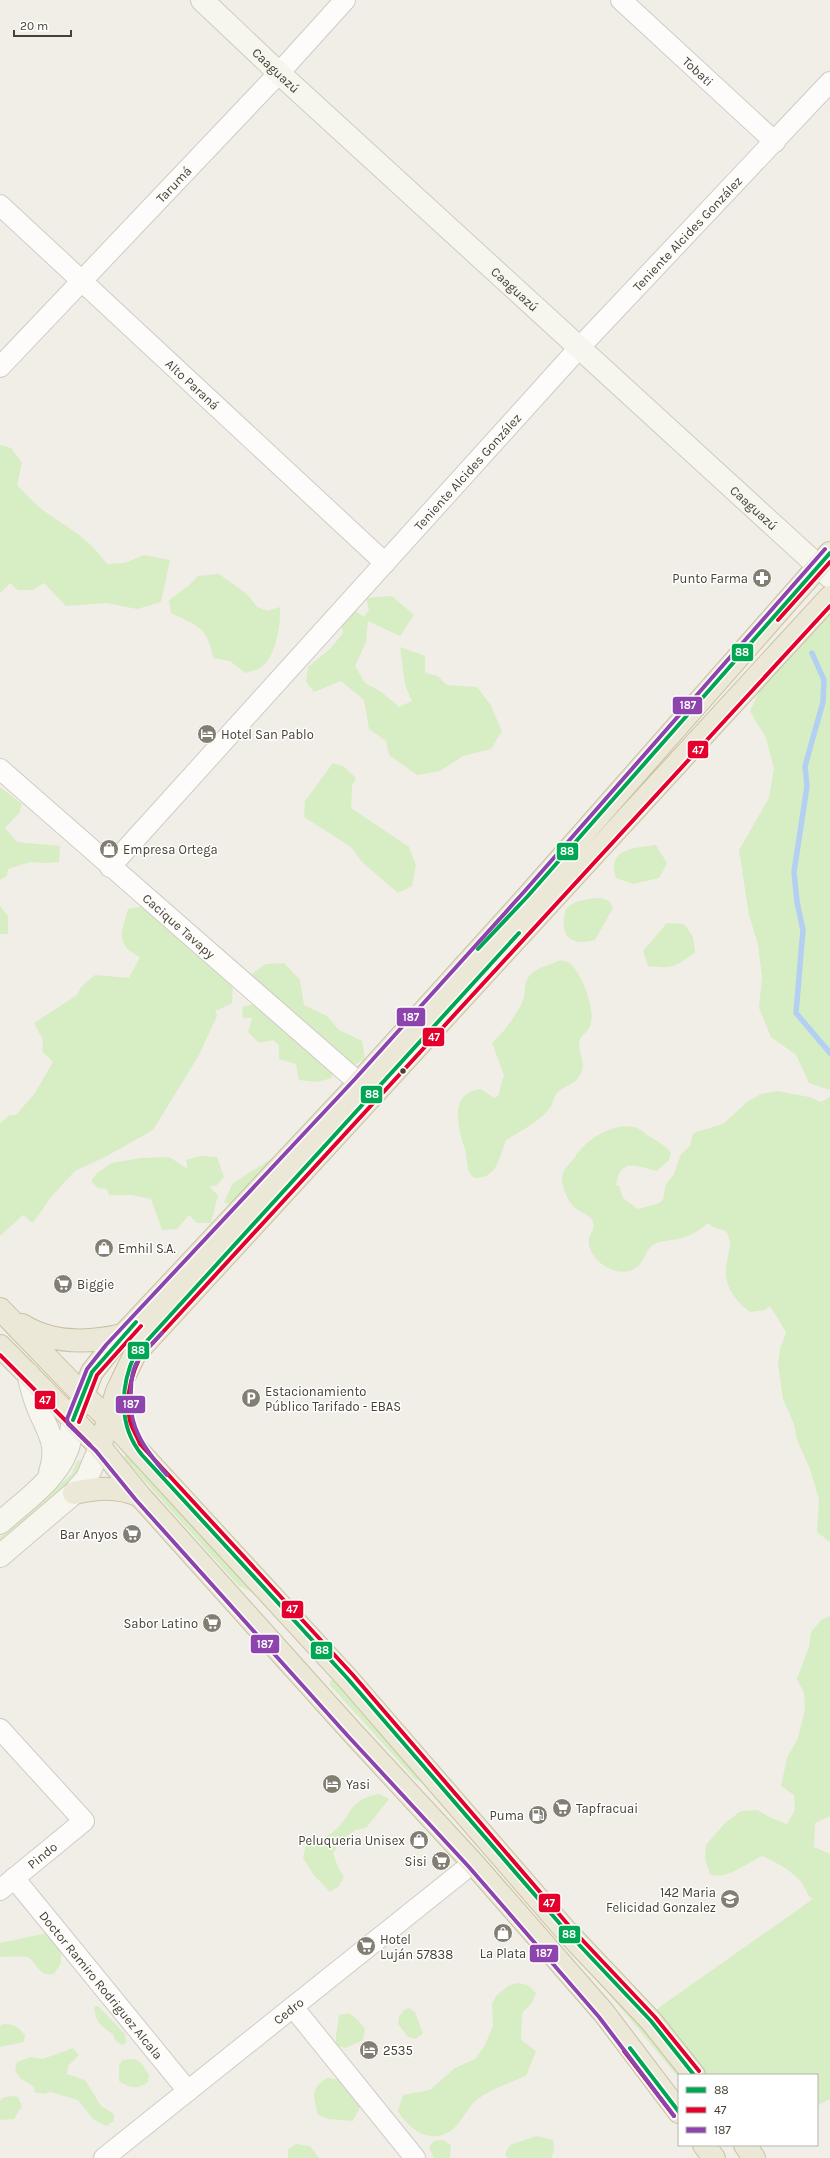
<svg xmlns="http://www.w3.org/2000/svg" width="830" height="2158" font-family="Karla,sans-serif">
	<rect width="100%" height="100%" fill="#f0eee7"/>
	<path fill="#d7edc4" d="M0,445l11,3 11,15 -5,22c10,10 19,21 30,28 26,18 41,25 60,51l18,-1 19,-8 26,5 -9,42 -24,7 -30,-6 -41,3 -22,-23 -12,7h-14l-8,-7 -10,10z
		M219,574l28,20 10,13 10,4 13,-4c1,17 -4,51 -20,61 -4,3 -11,3 -15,5l-15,-12 -17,-3c-4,-30 -17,-33 -42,-45l-2,-13 18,-13 11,-11z
		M392,596l22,19 -14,21 -32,-15 -2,21 -11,24 10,17 15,8 19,16 13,-6 -7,-16 -5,-38 25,9v17l13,3 9,9 30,2 13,17 12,27 -11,18 -28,7 -23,15 -23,4 -28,-20 -3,-14 -17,-12 -5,-29 -23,-19 -27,11 -8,-10 2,-15 23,-19 12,-15 -4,-19 14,-5 11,8 5,-7 -3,-12z
		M830,615v475l-21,-7 -13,-28 -25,-18 -12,-29 3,-31 -4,-33 -9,-29 -10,-65 30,-52 5,-30 -8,-30 -16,-27 12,-25z
		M333,763l10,3 13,12 -4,8 -1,22 58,39 7,18 -4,21 -14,7 -36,-31 -11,-15 -47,-30 1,-16z
		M0,787l22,17 -3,9 -14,15 12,14 43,4 -1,16 -11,1 -18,-1 -22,7 -1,7 -7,4z
		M656,845l11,18 -8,15 -26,6 -17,-6c-10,-30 19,-30 40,-33z
		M601,898l8,3 4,7 -18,32c-18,5 -34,1 -31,-21 1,-4 0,-9 4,-12 7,-7 23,-9 33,-9z
		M0,906l8,10v18h-8z
		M145,906l88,76 -1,21 -14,7 -3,-1 2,7 -18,39 -46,75 -46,26 -32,15 -24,26 -18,26 -10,-8 -23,21v-113l10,-8h6l19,-22 18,-31 -11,-11 1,-11 -9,-17 43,-28 4,-8 14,-12 34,3 11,-21c-26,-12 -18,-25 -12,-48z
		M667,923l17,1 9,13 2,15c-19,15 -23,17 -47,14l-5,-15z
		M560,960c2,1 6,1 8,2 13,8 27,47 23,61 -1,9 -12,12 -12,20 0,13 9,23 -1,35 -5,7 -14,8 -20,14 -5,4 -4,11 -8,16 -11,14 -29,23 -44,32 -7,18 -9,39 -32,38 -9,-8 -6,-18 -9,-29 -7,-21 -17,-56 16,-60l13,9 4,-2 6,-21 -12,-32c13,-12 22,-25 30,-40 5,-10 0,-20 9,-29 8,-7 19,-9 29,-14z
		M284,963l16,17 4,25 23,11 12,14 23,11 3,18 -20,11 -95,-95 16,-11z
		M255,1004l79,62 -2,12 -15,4 -18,-2 -3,-16 -17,-5v-14l-6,-5 -14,3 -11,-11 4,-14h-9l-1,-11z
		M777,1091l32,6 12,5 9,-5v445l-13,-10 2,-33 -9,-30 -13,-29 -3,-16 -11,-25 -5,-35 2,-15 6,-17 -16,-26 -5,4 -15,2c-17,-13 -28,-29 -23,-51 2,-12 6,-18 -1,-30l-13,-4 -5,-4c-7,6 -19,14 -29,16 -8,1 -19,2 -26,6 -7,5 -9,15 -14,20 -17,17 -46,-1 -50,-20 -2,-9 7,-15 4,-23 -3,-9 -13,-9 -19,-15 -6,-6 -13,-21 -12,-30 1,-9 8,-13 13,-20 10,-17 41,-37 62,-29 6,2 10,8 15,10 8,5 13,7 19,15l-2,7 -12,11c-20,-4 -36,-15 -41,14l3,1 4,12 13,10 3,1 20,-6 4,-3 3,-16 8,-10 7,-20 9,-8 3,-13 30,-9 24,-22 14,-8z
		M201,1156l16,1 7,20 -7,8 -8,2 9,8 -7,28h-14l-8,-8 -12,14 -15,1 -11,-31 -19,-4h-23l-2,-6 -9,-1 -7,-7 6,-8 15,-10 29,-5 28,-1 19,12 -2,-9z
		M276,1156l-43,50 -9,-4 9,-19z
		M0,1320l69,74h-3l-66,-68z
		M125,1455h3l124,137 -13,-6 -115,-128z
		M81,1460c5,17 -67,72 -81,84v-7l72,-63 5,-13z
		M830,1616v200l-15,7 -1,24 16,7v245l-13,7v-31h-110l-53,-64 159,-112c-7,-4 -7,-11 -12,-17 -10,-12 -25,-20 -39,-26 -15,7 -36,25 -52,18l-5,-15 1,-14 20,-23 15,-11 16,-1 14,8 16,6 8,-14 -1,-15 -13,-9 6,-28 11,-20 7,-29 -1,-16 -7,-14 12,-32 2,-15 10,-12z
		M334,1679l93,107 -13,-8 -84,-93v-4z
		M379,1794l10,5 -23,29 -11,2 -15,12 -7,11 5,14 6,10 -5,9 -9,6 -17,-18 -10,-16 3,-13c8,-4 19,-7 26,-12 22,-17 14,-33 47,-39z
		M47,1933l14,13v17l-7,11c-18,3 -15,-13 -28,-17 -8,-1 -18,0 -26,0v-14z
		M571,1943l111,132h-3v3l-110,-132z
		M517,1983l11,2 8,8 -4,10 -10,10 -1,27 15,11 -10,25c-17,7 -38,14 -52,26 -9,9 -14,24 -25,30 -21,12 -41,-4 -51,-21l5,-16 27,-5 25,-22 20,-9 9,-12 9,-21 -1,-22 4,-8 12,-10z
		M98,2006l27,28 1,9 -4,2 -7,-5 -2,-6c-12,-7 -18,-13 -19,-27z
		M409,2008l6,4 8,22 -8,5 -7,-2 -10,-13 1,-7 5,-7z
		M349,2013l9,7 7,9 -2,11 -17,8 -10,-2c-1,-11 2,-19 3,-31z
		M4,2024c11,0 14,3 21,11l-1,7 -24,5v-21z
		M73,2048l6,7 -11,11 -1,8 18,6 16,26 13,8v7l-8,5 -13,-7 -15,-19 -27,-8 -7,2 -9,-2 -2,-6 -13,-8 -5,-8 2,-8 14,-5 12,2z
		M135,2059l7,5 7,11 -1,7c-10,8 -19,6 -29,-1v-15l3,-6z
		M327,2078l16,2 11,6 6,21 -7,14 -25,-2 -10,-4c-4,-18 -9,-26 9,-37z
		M11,2096l7,1 4,9 -8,13 -14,1v-19l2,-3z
		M537,2136l16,4 1,11 -3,7h-43l-3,-4 5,-9z
		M443,2140l8,5 -1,13h-16l-5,-11 5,-6z
		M296,2144l14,2 9,12h-31v-9z"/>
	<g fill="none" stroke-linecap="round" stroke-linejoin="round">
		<path stroke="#b3d0f2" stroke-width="5.5" d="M812,653l12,27 -1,22 -18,64 2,20 -13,86 3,30 6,28 -7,83 34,40"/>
		<g stroke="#ceccc5" stroke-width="22">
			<g id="street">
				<path id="s1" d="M621,0l154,142"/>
				<path id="s2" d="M0,205l385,358"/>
				<path id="s3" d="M0,367l279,-294 66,-73"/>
				<path id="s4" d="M0,769l359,314"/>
				<path id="s5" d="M110,867l469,-519 251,-266"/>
				<path d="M0,1729l84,92 -84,69"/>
				<path id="s6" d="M14,1878l174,213"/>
				<path d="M293,2007l122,151"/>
				<path id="s7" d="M104,2158l369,-295"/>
			</g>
		</g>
		<g stroke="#d0cdbd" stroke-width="24">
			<g id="secondary">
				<path id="s8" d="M202,0l77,73 551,504"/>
				<path d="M28,1374c3,12 6,25 11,36 10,24 20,35 11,62"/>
				<path d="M0,1523c23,-21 56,-43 67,-73 4,-9 4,-21 6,-30"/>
				<path d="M0,1556l74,-63 13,-15 13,-31"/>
			</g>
		</g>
		<g stroke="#cac1a0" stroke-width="24">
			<path id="highway" d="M0,1309l82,85 26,24 240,261 219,253 84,89 43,54
				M22,1325c30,19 67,18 101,10
				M0,1346l100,101 40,49 211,235 122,132 131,150 75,99
				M73,1420l19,-48 18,-23 249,-266 168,-186 303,-344
				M100,1447l17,-56 18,-37 695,-757
				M74,1493c24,-5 43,-7 66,3
				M704,2145l10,13
				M745,2145l9,13"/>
		</g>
		<use href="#street" stroke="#fdfcfb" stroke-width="20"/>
		<use href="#secondary" stroke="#f6f5ee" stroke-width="22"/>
		<use href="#highway" stroke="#ece8d8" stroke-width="22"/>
		<g stroke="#fff" stroke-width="7">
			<path id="bus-1" d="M519,933l-384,421c-15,33 -17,72 7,101l206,224 219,253 84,89 43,54
				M478,949l49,-52 303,-344
				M73,1420l19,-48 44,-50
				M630,2048l49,64"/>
		</g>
		<g stroke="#fff" stroke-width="7">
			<path id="bus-2" d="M778,620l52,-58
				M0,1355l90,90
				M79,1422l18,-47 44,-49
				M624,2051l50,65
				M699,2071l-44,-54 -84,-89 -218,-253 -213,-231c-3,-8 -8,-15 -10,-23 -5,-21 1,-45 10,-64l690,-751"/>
		</g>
		<g stroke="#fff" stroke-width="7">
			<path id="bus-3" d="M162,1333c-9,10 -19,19 -26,31 -4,8 -5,18 -5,27 -4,35 14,59 36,84
				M674,2116l-75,-99 -130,-150 -122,-132 -211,-235 -40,-49 -28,-27 -1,-5 20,-50 19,-24 249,-266 168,-186 302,-344"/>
		</g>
		<use href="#bus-1" stroke="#00a651" stroke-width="4"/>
		<use href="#bus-2" stroke="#e4002b" stroke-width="4"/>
		<use href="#bus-3" stroke="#8e44ad" stroke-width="4"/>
	</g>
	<defs>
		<g id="pharmacy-disc" transform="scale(1)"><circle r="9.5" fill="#827e72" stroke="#fff"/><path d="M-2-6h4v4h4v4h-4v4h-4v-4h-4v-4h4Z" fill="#fff"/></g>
		<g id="hotel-disc" transform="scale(1)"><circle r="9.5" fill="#827e72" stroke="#fff"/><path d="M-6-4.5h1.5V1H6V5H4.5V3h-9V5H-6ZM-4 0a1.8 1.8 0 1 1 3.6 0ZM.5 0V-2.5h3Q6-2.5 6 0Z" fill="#fff"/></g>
		<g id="shop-disc" transform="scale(1)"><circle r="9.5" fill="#827e72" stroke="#fff"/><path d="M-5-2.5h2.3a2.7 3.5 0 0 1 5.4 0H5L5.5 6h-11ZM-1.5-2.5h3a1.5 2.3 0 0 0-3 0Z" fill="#fff"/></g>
		<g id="supermarket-disc" transform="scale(1)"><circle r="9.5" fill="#827e72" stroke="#fff"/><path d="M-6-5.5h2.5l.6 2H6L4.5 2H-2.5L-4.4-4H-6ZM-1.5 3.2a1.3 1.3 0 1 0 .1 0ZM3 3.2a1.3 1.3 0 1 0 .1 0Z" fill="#fff"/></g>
		<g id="parking-disc" transform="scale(1)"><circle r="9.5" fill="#827e72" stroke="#fff"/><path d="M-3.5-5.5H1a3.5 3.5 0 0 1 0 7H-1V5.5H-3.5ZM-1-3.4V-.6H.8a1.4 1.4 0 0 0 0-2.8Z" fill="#fff"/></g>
		<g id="fuel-disc" transform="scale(1)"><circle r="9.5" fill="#827e72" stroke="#fff"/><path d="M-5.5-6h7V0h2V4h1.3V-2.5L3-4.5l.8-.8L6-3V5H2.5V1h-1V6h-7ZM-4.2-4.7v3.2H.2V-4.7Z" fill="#fff"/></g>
		<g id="school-disc" transform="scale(1)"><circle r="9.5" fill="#827e72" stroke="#fff"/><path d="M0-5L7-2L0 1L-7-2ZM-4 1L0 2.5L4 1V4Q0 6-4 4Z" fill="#fff"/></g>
	</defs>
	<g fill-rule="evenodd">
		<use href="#pharmacy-disc" x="762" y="578"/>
		<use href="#hotel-disc" x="207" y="734"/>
		<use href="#shop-disc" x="109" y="849"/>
		<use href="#shop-disc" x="104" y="1248"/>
		<use href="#supermarket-disc" x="63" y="1284"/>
		<use href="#parking-disc" x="251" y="1398"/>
		<use href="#supermarket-disc" x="132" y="1534"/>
		<use href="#supermarket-disc" x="212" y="1623"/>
		<use href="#hotel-disc" x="332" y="1784"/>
		<use href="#supermarket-disc" x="562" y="1808"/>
		<use href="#fuel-disc" x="538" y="1815"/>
		<use href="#shop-disc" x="419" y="1840"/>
		<use href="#supermarket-disc" x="441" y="1861"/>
		<use href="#school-disc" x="730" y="1899"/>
		<use href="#shop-disc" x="503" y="1933"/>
		<use href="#supermarket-disc" x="366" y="1946"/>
		<use href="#hotel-disc" x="369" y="2050"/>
	</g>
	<circle fill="#464133" stroke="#fff" stroke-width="1.5" cx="403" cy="1071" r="3.5"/>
	<g text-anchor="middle" stroke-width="3" stroke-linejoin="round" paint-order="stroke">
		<g font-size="13" fill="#464133" stroke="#fff">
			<text dy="5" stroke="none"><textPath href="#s8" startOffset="102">Caaguazú</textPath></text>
			<text dy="5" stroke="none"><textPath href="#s1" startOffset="105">Tobati</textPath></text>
			<text dy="5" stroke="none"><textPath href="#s3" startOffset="252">Tarumá</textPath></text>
			<text dy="5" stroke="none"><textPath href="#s5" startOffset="857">Teniente Alcides González</textPath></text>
			<text dy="5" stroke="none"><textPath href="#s8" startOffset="426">Caaguazú</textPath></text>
			<text dy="5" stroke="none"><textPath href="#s2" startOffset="263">Alto Paraná</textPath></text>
			<text dy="5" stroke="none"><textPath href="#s5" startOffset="533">Teniente Alcides González</textPath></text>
			<text dy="5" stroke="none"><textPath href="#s8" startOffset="750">Caaguazú</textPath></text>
			<text dy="5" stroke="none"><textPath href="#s4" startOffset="238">Cacique Tavapy</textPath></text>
			<text transform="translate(42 1855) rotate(-39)" y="5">Pindo</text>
			<text dy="5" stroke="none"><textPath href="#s6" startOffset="138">Doctor Ramiro Rodriguez Alcala</textPath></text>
			<text dy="5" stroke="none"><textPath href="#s7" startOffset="236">Cedro</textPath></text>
		</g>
		<g font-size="13" fill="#464133" stroke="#fff" text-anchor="start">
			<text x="748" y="583" text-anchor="end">Punto Farma</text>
			<text x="221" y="739">Hotel San Pablo</text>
			<text x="123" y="854">Empresa Ortega</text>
			<text x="118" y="1253">Emhil S.A.</text>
			<text x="77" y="1289">Biggie</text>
			<text x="265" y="1396">Estacionamiento<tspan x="265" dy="15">Público Tarifado - EBAS</tspan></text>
			<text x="118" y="1539" text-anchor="end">Bar Anyos</text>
			<text x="198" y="1628" text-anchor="end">Sabor Latino</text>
			<text x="346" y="1789">Yasi</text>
			<text x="576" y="1813">Tapfracuai</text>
			<text x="524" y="1820" text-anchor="end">Puma</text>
			<text x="405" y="1845" text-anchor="end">Peluqueria Unisex</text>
			<text x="427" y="1866" text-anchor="end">Sisi</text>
			<text x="716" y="1897" text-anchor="end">142 Maria<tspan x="716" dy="15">Felicidad Gonzalez</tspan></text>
			<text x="380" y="1944">Hotel<tspan x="380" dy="15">Luján 57838</tspan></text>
			<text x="503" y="1958" text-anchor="middle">La Plata</text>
			<text x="383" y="2055">2535</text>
		</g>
	</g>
	<g stroke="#fff" stroke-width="1.5">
		<rect x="731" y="643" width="23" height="19" rx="4" fill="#00a651"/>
		<rect x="672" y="696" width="31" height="19" rx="4" fill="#8e44ad"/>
		<rect x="687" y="740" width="22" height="19" rx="4" fill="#e4002b"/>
		<rect x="556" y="842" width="23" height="19" rx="4" fill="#00a651"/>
		<rect x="396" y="1007" width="30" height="20" rx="4" fill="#8e44ad"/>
		<rect x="422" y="1027" width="23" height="20" rx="4" fill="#e4002b"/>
		<rect x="360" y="1085" width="23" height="19" rx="4" fill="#00a651"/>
		<rect x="127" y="1341" width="23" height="19" rx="4" fill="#00a651"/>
		<rect x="34" y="1390" width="22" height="20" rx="4" fill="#e4002b"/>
		<rect x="115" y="1395" width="31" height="19" rx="4" fill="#8e44ad"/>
		<rect x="281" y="1600" width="23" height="19" rx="4" fill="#e4002b"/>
		<rect x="250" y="1634" width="30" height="20" rx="4" fill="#8e44ad"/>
		<rect x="310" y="1641" width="23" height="19" rx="4" fill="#00a651"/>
		<rect x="538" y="1893" width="23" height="20" rx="4" fill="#e4002b"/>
		<rect x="558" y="1925" width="23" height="19" rx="4" fill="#00a651"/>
		<rect x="529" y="1944" width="30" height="19" rx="4" fill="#8e44ad"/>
	</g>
	<g font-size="11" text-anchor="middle" font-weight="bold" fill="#fff">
		<text x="742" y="656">88</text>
		<text x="688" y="709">187</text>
		<text x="698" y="754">47</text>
		<text x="567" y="855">88</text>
		<text x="411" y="1021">187</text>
		<text x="434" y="1041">47</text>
		<text x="372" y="1098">88</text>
		<text x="138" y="1354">88</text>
		<text x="45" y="1404">47</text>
		<text x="131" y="1408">187</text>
		<text x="292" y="1613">47</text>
		<text x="265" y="1648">187</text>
		<text x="322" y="1654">88</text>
		<text x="549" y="1907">47</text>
		<text x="569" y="1938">88</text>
		<text x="544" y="1957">187</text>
	</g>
	<rect x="678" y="2074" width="140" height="72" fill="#ffffff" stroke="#b5b3ad"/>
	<rect x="686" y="2087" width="20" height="6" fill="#00a651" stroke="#b5b3ad"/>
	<text x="714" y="2094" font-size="12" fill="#464133">88</text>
	<rect x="686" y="2107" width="20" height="6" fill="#e4002b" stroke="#b5b3ad"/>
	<text x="714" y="2114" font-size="12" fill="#464133">47</text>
	<rect x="686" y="2127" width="20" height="6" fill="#8e44ad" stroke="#b5b3ad"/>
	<text x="714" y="2134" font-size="12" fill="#464133">187</text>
	<path d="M14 30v6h57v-6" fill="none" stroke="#464133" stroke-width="2"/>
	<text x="20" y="30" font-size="12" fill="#464133" stroke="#ffffff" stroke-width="3" paint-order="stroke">20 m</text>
</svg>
